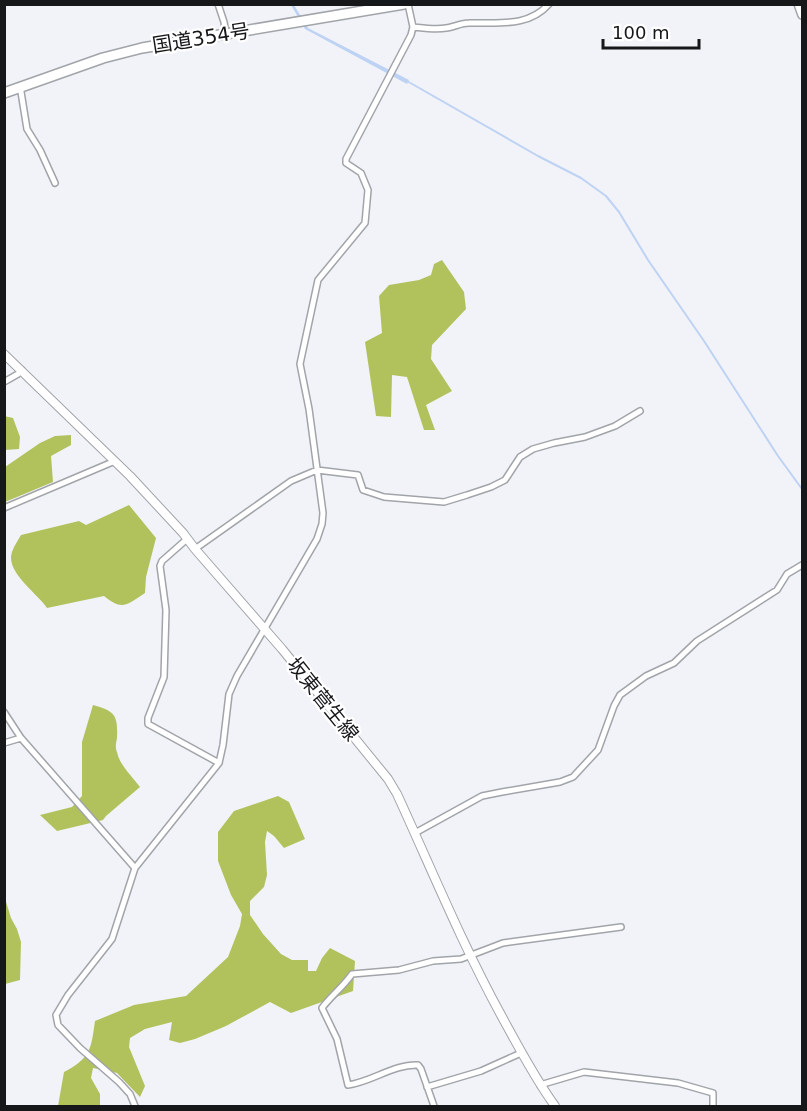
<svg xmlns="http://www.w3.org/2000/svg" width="807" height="1111" font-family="'DejaVu Sans','Noto Sans JP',sans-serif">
	<rect width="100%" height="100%" fill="#f1f3f8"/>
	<path fill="#b1c25d" d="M442,260l22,32 2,17 -34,36 -1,14 21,32 -26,14 9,25h-11l-17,-53 -15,-2 -1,42 -15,-1 -11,-74 17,-9 -3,-37 10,-11 30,-5 12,-5 3,-11z
		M4,416l9,2 7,19 -1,12 -14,1z
		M71,435v10l-20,11 2,26 -48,20v-35l35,-24 15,-7z
		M129,505l27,33 -10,39 -1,16c-18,12 -23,18 -41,3l-57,12c-10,-15 -42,-36 -35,-56 2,-6 6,-12 9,-17l58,-14 7,4z
		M93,705c22,6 25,10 24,33 -1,5 -2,10 0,14 3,14 15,24 23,35l-34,29 -3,4 -46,11 -17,-16 32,-8 10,-11v-54z
		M278,796l11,6 16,37 -21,9 -10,-12 -7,-5 -2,11 2,33 -3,12 -14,14v14l13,19 18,20 11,6h16v11h8l6,-13 8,-10 25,13 -2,30 -62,22 -21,-11 -44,24 -31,13 -15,4 -11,-3 3,-18 -27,7 -15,9 -1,9 16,39 -5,11 -23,-24 -24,-5 -2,10 9,16v12h-42l6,-34c27,-14 27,-23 31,-51l39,-16 52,-9 42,-39 12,-31 2,-12 -11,-19 -13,-34v-29l16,-21z
		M4,895l7,23 6,11 4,13 -1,38 -15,4z"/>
	<path fill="#bed2f3" d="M291,5h3l14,23 101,52 -2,4 -102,-55z"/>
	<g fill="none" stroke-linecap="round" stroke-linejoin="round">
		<path stroke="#bed2f3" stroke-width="2" d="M407,81l131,75 43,22 25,18 13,16 29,48 56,81 74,115 24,33"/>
		<g stroke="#a1a4a8" stroke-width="8">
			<path id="minor" d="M218,4l6,18 2,12
				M413,27c10,1 23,3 33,1 8,-1 15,-5 23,-5 28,-1 59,5 80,-19
				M21,87v5l6,37 13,21 15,33
				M4,382l14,-8 4,-4
				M4,508l111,-47
				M187,539l-25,22 -2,5 6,44 -2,67 -16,41v6l71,39
				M195,549l96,-68 26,-11 41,5 5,15 21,7 60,5 23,-7 24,-8 14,-7 15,-23 13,-8 21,-6 31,-6 30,-11 25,-15
				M4,712l17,26 114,130
				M4,743l17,-5
				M415,833l67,-37 20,-4 58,-10 13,-5 25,-27 16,-44 6,-11 26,-19 28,-13 23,-22 80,-51 10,-16 15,-9
				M540,1085l44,-13 94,11 35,10v13
				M427,1087l54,-16 40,-18
				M135,1106l-5,-12 -11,-12 -39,-34 -22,-23 -2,-10 12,-20 44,-56 23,-71 84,-105 4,-18 6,-51 8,-18 80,-137 5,-15 1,-11 -14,-104 -9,-45 18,-84 47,-57 3,-33 -7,-17 -15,-10v-4l65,-124 2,-8 -5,-23
				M434,1106l-13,-37 -3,-4c-24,-1 -47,17 -70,20l-11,-46 -15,-31c9,-12 21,-21 30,-34l47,-4 34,-9 28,-2 42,-16 118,-16"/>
		</g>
		<g stroke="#a1a4a8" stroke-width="10">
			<path id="tertiary" d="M798,4l4,11"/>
		</g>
		<g stroke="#a1a4a8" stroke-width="10">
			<path id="secondary" d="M4,354l126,122 53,57 12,16 87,100 106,130 9,15c34,74 65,150 104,221 17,31 33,62 54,91"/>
		</g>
		<g stroke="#a1a4a8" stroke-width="12">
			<path id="trunk" d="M4,93l99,-35 39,-10 262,-44"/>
		</g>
		<use href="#minor" stroke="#fff" stroke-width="5"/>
		<use href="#tertiary" stroke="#fff" stroke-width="7"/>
		<use href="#secondary" stroke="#fff" stroke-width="8"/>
		<use href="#trunk" stroke="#fff" stroke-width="9"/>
	</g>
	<g text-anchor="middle" stroke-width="4.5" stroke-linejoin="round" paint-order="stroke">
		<g font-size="20" fill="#161719" stroke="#fff">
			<text transform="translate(201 38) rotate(-9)" y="7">国道354号</text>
			<text transform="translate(323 699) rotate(51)" y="7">坂東菅生線</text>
		</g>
	</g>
	<rect width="807" height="1111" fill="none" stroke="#161719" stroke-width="12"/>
	<path d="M603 39v9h96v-9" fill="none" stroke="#161719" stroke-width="3"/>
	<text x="612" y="39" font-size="18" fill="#161719" stroke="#ffffff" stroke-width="4.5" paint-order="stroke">100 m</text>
</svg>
